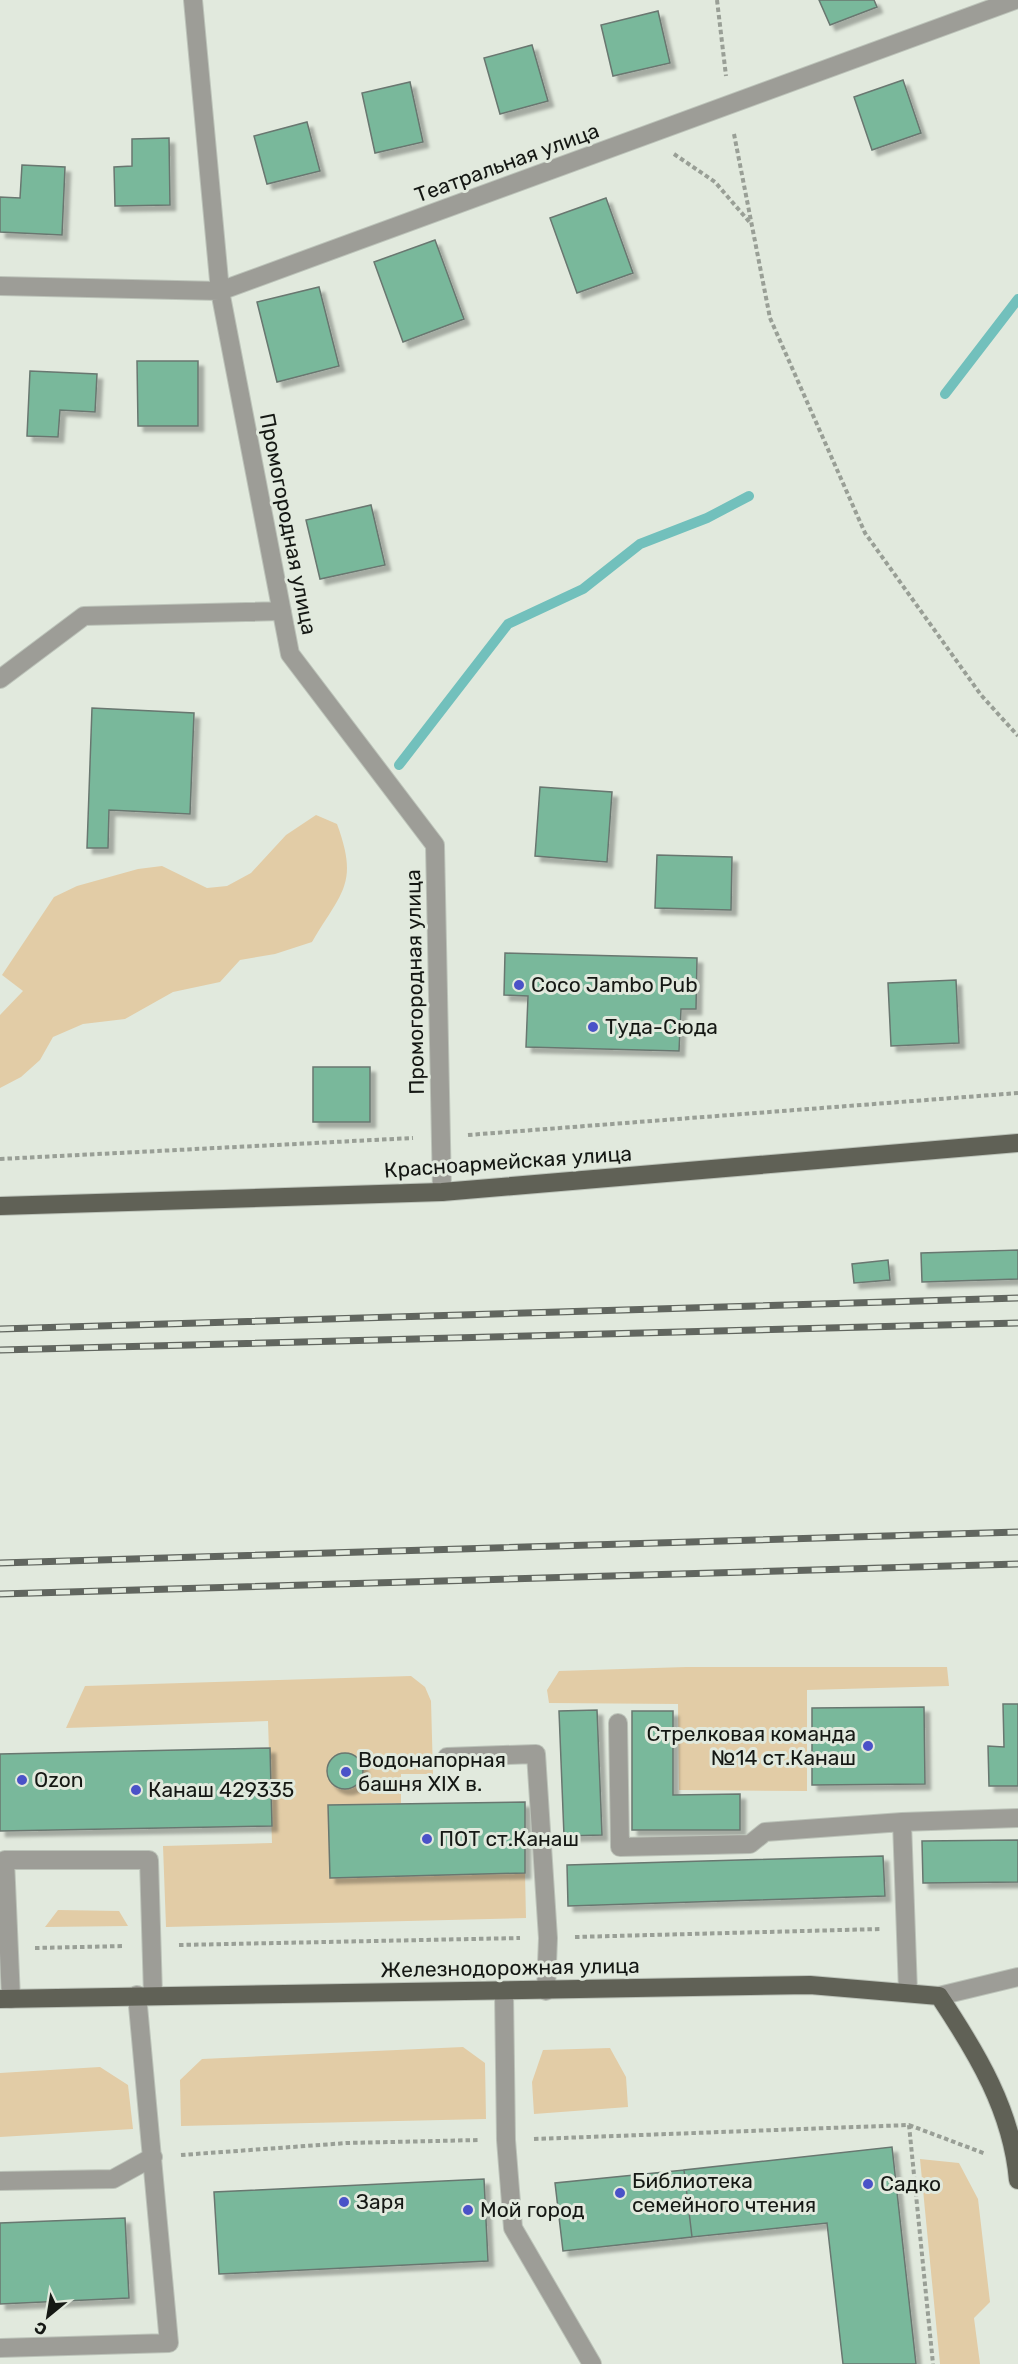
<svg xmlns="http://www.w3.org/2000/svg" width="1018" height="2364" font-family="Rubik,sans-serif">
	<defs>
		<filter id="shadow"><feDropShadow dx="5.5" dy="5.5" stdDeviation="1.5" flood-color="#0004"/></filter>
	</defs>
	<rect width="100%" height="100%" fill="#e1e9dd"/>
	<path fill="#e2cca6" d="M316,815l21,9c22,60 5,67 -25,118l-37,12 -35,6 -20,22 -47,10 -48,27 -42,5 -30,13 -13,23 -19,17 -21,11v-73l23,-24 -21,-16 52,-78 23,-11 61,-17 24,-3 45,22 20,-2 24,-13 35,-38z
		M686,1667h261l2,19 -142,4v101l-128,-1 -1,-86 -129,-1 -2,-13 12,-19z
		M411,1676l14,11 6,14 2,73h-32v29l-73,2 2,73 195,-5 1,45 -360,9 -3,-81 109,-3 -4,-122 -202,7 19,-42z
		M58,1910l61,1 9,15 -83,1z
		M463,2047l22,16 1,56 -305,7 -1,-46 22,-21z
		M610,2048l16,29 2,30 -94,7 -2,-32 11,-32z
		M100,2067l28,18 5,44 -133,8v-64z
		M920,2159l39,4 19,36 12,103 -16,16 6,46h-40z"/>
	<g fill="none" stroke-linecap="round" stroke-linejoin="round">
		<path stroke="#72c0bc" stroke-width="10" d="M945,394l73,-95
			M399,765l109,-141 75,-35 57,-45 67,-26 42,-22"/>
	</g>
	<path fill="#79b89b" stroke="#697770" stroke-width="1.5" filter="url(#shadow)" d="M819,0h55l3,7 -47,18z
		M658,11l12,52 -57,13 -12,-51z
		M532,45l16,56 -48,13 -16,-56z
		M903,80l18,53 -49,17 -18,-53z
		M410,82l13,60 -48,11 -13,-60z
		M307,122l13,49 -53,13 -13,-48z
		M169,138l1,67 -55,1 -1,-39 18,-1v-27z
		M22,165l43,2 -3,68 -62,-3v-35l20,1z
		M606,198l27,75 -56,20 -27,-75z
		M435,240l29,79 -61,23 -29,-80z
		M319,287l20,79 -62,16 -20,-80z
		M137,361h61v65h-60z
		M30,371l67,3 -2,38 -35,-2 -2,27 -31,-1z
		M371,505l14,60 -65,14 -14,-59z
		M92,708l102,5 -4,101 -81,-4 -1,38h-21z
		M540,787l72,5 -5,70 -72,-6z
		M657,855l75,2 -1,53 -76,-2z
		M505,953l192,5 -1,51h-15l-2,42 -153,-4 2,-51 -24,-1z
		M956,980l3,63 -68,3 -3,-63z
		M313,1067h57v55h-57z
		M1018,1250v29l-96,3 -1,-29z
		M888,1260l2,20 -36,3 -2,-19z
		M1003,1704h15v82h-29l-1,-40 16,1z
		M924,1707l1,77 -113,1v-77z
		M597,1710l5,125 -38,1 -5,-125z
		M632,1711h41v84l67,-1v36h-108z
		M270,1748l2,78 -272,5v-77z
		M327 1771a18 18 0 1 1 36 0a18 18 0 1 1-36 0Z
		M525,1802v71l-195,5 -2,-73z
		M1018,1840v42l-95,1 -1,-42z
		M883,1856l2,40 -317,10 -1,-41z
		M892,2147l24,217h-73l-16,-141 -135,14 -8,-67z
		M684,2170l8,67 -129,14 -8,-68z
		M484,2179l4,82 -269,13 -5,-82z
		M125,2218l4,80 -129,6v-81z"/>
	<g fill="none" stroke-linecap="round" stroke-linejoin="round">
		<g stroke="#bcc3b9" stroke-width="20">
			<path id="minor" d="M193,0l27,291 70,363 145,191 7,347
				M0,286l220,5 795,-291
				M0,679l84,-63 198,-5
				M618,1723l2,124 130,-3 15,-12 137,-10
				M447,1757l89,-3 12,184 -2,53
				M504,1992l2,148 7,88 79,136
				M908,1992l-6,-170 116,-4
				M939,1996l79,-19
				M11,1999l-6,-139h144l4,135
				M0,2181l113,-2 40,-22
				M0,2348l169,-5 -32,-348"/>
		</g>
		<g stroke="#bcc3b9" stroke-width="20">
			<path id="major" d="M0,1206l442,-14 576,-49
				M0,1999l810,-14 129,11c38,57 73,115 79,184"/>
		</g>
		<path stroke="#999f96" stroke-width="4" stroke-dasharray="4.5 3" stroke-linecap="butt" d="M717,0l9,76
			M734,134l36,184 95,215 116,162 37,41
			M674,154l41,28 37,43
			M468,1135l550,-42
			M0,1159l413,-21
			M575,1937l305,-8
			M179,1945l341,-7
			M35,1948l89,-2
			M909,2125l77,29
			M534,2139l375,-14 24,239
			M181,2155l166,-12 132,-3"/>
		<use href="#minor" stroke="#9d9d97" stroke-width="18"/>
		<use href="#major" stroke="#606156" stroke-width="18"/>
		<g stroke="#61665f" stroke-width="7">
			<path id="rail" d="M0,1329l1018,-31
				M0,1350l1018,-27
				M0,1563l1018,-31
				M0,1594l1018,-30"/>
		</g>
		<use href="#rail" stroke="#e1e9dd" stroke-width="4.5" stroke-dasharray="14" stroke-linecap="butt"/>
	</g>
	<g fill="#4a52c8" stroke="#e1e9dd" stroke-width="2">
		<circle cx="519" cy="985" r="6"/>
		<circle cx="593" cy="1027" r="6"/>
		<circle cx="868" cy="1746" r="6"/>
		<circle cx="346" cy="1772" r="6"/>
		<circle cx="22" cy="1780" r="6"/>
		<circle cx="136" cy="1790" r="6"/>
		<circle cx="427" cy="1839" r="6"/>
		<circle cx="868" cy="2184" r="6"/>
		<circle cx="620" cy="2193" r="6"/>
		<circle cx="344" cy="2202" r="6"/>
		<circle cx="468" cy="2210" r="6"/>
	</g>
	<g text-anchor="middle" stroke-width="6" stroke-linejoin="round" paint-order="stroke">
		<g font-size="21" fill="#151814" stroke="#e1e9dd">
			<text transform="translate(507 163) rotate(-20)" y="7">Театральная улица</text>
			<text transform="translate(288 524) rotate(79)" y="7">Промогородная улица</text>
			<text transform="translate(415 982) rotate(-91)" y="7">Промогородная улица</text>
			<text transform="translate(508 1162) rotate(-4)" y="7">Красноармейская улица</text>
			<text transform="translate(510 1968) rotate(-1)" y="7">Железнодорожная улица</text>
		</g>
		<g font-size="21" fill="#151814" stroke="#e1e9dd" text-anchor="start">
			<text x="531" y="992">Coco Jambo Pub</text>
			<text x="605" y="1034">Туда-Сюда</text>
			<text x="856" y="1741" text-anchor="end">Стрелковая команда<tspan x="856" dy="24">№14 ст.Канаш</tspan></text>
			<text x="358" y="1767">Водонапорная<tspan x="358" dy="24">башня XIX в.</tspan></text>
			<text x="34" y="1787">Ozon</text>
			<text x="148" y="1797">Канаш 429335</text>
			<text x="439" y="1846">ПОТ ст.Канаш</text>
			<text x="632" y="2188">Библиотека<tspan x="632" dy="24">семейного чтения</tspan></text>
			<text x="880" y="2191">Садко</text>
			<text x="356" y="2209">Заря</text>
			<text x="480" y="2217">Мой город</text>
		</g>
	</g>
	<g transform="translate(48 2316) rotate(210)" stroke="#e1e9dd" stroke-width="4.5" paint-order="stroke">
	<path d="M0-4.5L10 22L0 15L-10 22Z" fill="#151814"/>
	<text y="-9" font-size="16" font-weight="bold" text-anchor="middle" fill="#151814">С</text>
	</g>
</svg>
